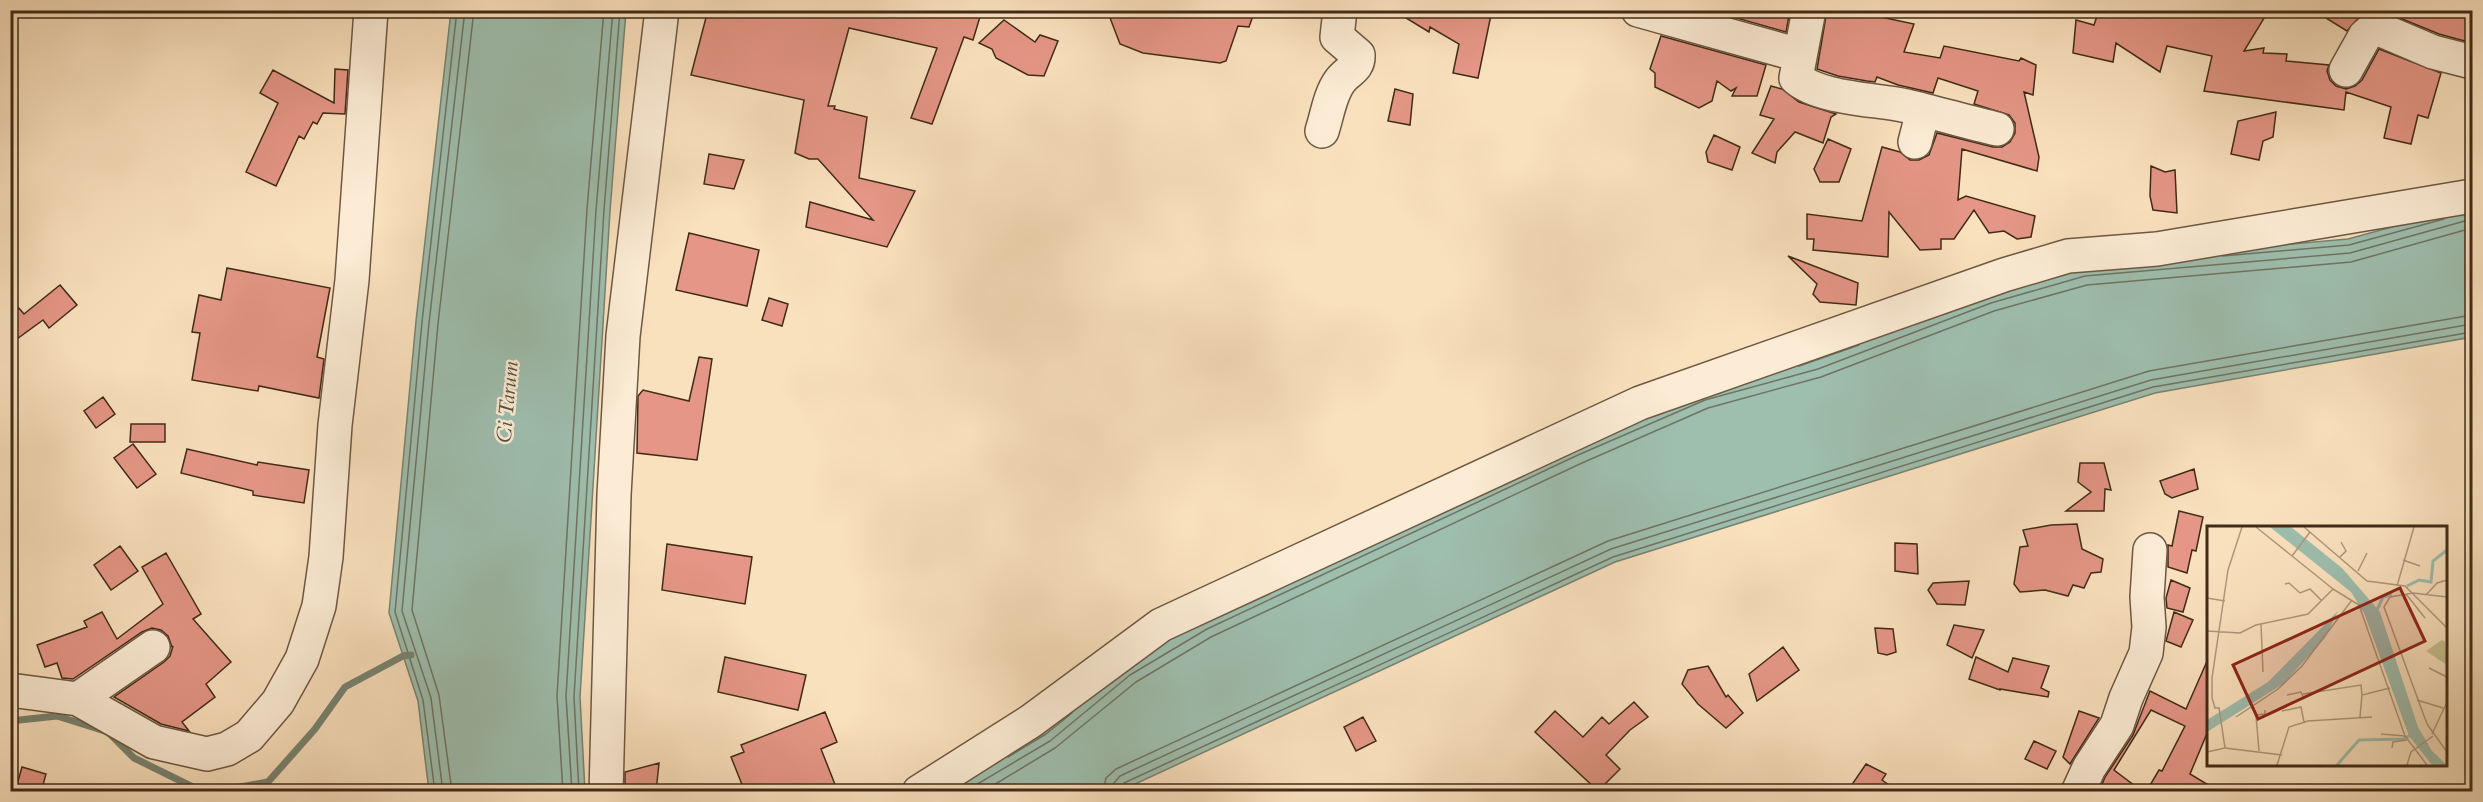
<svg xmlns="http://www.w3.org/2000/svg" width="2483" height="802" font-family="Cardo,serif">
	<rect width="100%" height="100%" fill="#fae1be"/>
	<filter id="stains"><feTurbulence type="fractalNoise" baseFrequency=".00333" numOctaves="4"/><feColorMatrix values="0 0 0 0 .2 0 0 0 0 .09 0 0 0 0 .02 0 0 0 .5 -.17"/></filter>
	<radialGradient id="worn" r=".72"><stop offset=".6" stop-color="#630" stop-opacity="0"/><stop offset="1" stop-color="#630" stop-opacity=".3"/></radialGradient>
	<path fill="#9ebeae" stroke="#788372" stroke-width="1.5" d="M451,11h175l-16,200 -30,486 5,94h-156l-11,-90 -29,-88 27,-292z
		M2472,205v132l-317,56 -540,169 -495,229 -182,1 262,-175 373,-174 510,-181 265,-23z"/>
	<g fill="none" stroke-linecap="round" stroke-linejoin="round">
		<path stroke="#6f7463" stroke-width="1.5" d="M2223,256l126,-11 95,-26
			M1799,366l60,-21
			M1008,757l38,-23 26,-21
			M435,792l-12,-92 -28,-88 27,-290 35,-312
			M443,792l-12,-94 -29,-87 27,-288 36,-313
			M452,792l-13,-97 -27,-85 26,-286 36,-314
			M563,792l-6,-96 30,-487 17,-199
			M572,792l-6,-96 30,-486 17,-200
			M579,792l-5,-95 30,-487 16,-200
			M964,792l86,-51 80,-66 77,-46 371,-174 127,-55 113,-31 173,-66 94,-27 265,-23 122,-34
			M982,792l73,-44 81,-66 75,-45 371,-174 126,-55 113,-31 173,-66 93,-26 264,-23 121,-34
			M1103,792l3,-14 10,-9 492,-228 541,-170 323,-56
			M1112,792l2,-9 6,-7 491,-227 540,-169 321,-56
			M1119,792l5,-9 489,-226 540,-170 319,-55"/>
		<path stroke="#788372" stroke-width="7" d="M10,721l47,-5 51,16 26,26 69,34
			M213,792l55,-10 47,-53 30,-42 58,-31 8,-1"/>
	</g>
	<path fill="#e59686" stroke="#402b18" stroke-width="1.5" d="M708,10h274l-9,30 -9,-3 -32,87 -21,-6 26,-70 -88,-20 -21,78h7l-1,3 33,8 -8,61 56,13 -28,56 -81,-20 4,-25 63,18 -55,-61h-9l-14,-6 9,-53 -113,-25z
		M1107,10h148l-6,17 -11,-1 -12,35 -6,2 -77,-10 -23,-9z
		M1393,10h99l-14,68 -25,-5 6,-29 -29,-17 -1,5z
		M1743,10h47l-4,22 -53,-15z
		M1827,10h21l66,14 -10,28 36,6 4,-12 75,15 2,-3 15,7 -3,30 -9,-3 15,65 -2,14 -75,-22 -4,51 8,-4 69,20 -4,21 -14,2 -13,-8 -15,2 -15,-23 -20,29h-13v10l-21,1 -31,-38 -1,45 -75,-7 1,-11h-7v-25l55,7 20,-74 18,5 10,8h9l10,-5 8,-22 56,14h9l8,-5 5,-9v-10l-6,-8 -35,-11 4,-13 -40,-13 -5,15 -35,-8 -21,-8 -2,5 -8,-1 -29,-5 -21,-7z
		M2099,10h170l-25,41 20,-3 -1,5 24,1 -1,7 43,4 -2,6 3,9 6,6 10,3 9,-3 7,-6 17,-31 62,24 -13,45 -10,-3 -7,29 -27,-6 7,-31 -45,-15 -2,18 -140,-19 8,-35 -45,-10 -7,26 -44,-29 -3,19 -40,-9 3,-33 18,5z
		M2313,10h59l-11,5 -14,16z
		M2380,10h48l16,7 2,-7h26v33l-33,-9z
		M1004,20l31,22 5,-7 18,6 -14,35 -16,-1 -32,-17 -4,-9 -13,-6z
		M1661,36l105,29 -9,31h-25l4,-8 -5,3 -14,-10 -5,20 -13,7 -44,-21v-14l-5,-4z
		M335,69l13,1 -3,44 -22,-1 -6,11 -4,-2 -9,17 -5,-3 -23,50 -30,-14 32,-69 -18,-10 13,-23 61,33z
		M1771,86l11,3 17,13 37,12 -5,3 -8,26 -28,-11 -18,20 -2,11 -23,-10 22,-34 -14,-4z
		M1395,89l18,5 -3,31 -22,-4z
		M2276,112l-3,25 -10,4 -4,19 -28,-6 7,-33z
		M1714,135l26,12 -8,23 -24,-8 -2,-10z
		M1828,139l23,10 -12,33h-19l-6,-13z
		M709,154l35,6 -10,29 -30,-5z
		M2151,166l14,6 10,-2 2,43 -24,-3 -3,-14z
		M689,233l70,17 -12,56 -71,-16z
		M1788,256l70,27 -2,22 -36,-3 -7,-8 4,-10z
		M227,268l103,20 -13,69 7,2 -5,39 -60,-12 -1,5 -66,-11 8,-47 -8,-1 7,-37 22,5z
		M60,285l17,20 -28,23 -6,-8 -33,24v-46l14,16z
		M769,298l19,6 -6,22 -20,-6z
		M699,357l13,2 -15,101 -60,-7 1,-57 5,-6 46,11z
		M103,397l12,17 -19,14 -12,-17z
		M131,424h34v18h-35z
		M133,444l23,30 -19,14 -23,-30z
		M187,449l70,16 1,-3 51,8 -5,33 -51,-8v-4l-72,-18z
		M2080,463h24l7,27 -6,-1 -1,22h-38l25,-19 -13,-10z
		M2194,469l4,20 -26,9 -7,-4 -5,-13z
		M2179,511l24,6 -7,34 -4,-1 -5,23 -19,-6v-22l4,1z
		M2077,524l5,25 21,10 -2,13 -10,1 -7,15 -11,-3 -5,11 -23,-6 -25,2 -6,-8 6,-37 8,-1 -5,-16 28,-5z
		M1895,543l22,1 1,30 -23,-3z
		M667,544l85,13 -7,47 -83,-14z
		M120,546l18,25 -27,19 -17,-25z
		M166,553l35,61 -8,5 38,43 -25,22 9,13 -33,25 7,9 -28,-7 -47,-27 50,-35 6,-6 3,-10 -1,1 -4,-11 -7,-6 -9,-2 -10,4 -69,47 -11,-1 -5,-15 -12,4 -8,-22 50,-18 -3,-6 18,-9 15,27 46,-35 -21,-37z
		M2171,580l19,8 -7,24 -16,-4 -1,-10z
		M1969,581l-4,24 -28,-1 -9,-14 5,-7z
		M2174,612l19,8 -12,27 -15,-6z
		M1954,625l30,5 -12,28 -25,-13z
		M1875,628l18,1 3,23 -9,3 -9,-2z
		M1783,647l16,23 -42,31 -8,-27z
		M725,657l81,18 -8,35 -80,-18z
		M1976,657l32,15 5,-14 36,8 -8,22 8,4 -1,5 -48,-8v1l-31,-11z
		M2208,659v72l-18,43 30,18h-74l13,-22 3,1 23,-45 -34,-16 -37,60 29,22h-44l6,-15 28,-42 17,-44 36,18z
		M1708,666l18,31 2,-2 15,18 -17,15 -28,-24 -16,-20 6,-14z
		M1634,702l14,15 -18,13 -24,25 14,14 -22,22 -63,-59 20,-21 28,26 19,-20 7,7z
		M2079,711l20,7 -29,46 -7,-7z
		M825,712l12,30 -16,7 17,43h-93l-14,-35 13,-5 -3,-7z
		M1363,717l13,24 -20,10 -12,-24z
		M2034,741l22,10 -9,18 -22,-10z
		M659,763l-3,29h-31v-20z
		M1866,764l20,10 -4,6 17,12h-52z
		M22,767l24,7 -5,18h-26z"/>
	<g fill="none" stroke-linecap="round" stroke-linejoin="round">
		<g stroke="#6e5842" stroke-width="36">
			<path id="minor" d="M1638,10l161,45
				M1809,10l-13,68c24,21 80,21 111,28 30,7 60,16 90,23
				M2346,70l19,-34 8,-7h6l54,23 39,10
				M1322,131c5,-15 8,-37 18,-50 7,-10 19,-12 18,-26l-21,-18 3,-27
				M1915,142l8,-31
				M10,690l68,9 76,43 53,12 20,-5 22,-13 29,-34 24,-43 17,-53 7,-49 9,-132 17,-145 19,-270
				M78,699l75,-52
				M606,792l8,-297 9,-159 39,-326
				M919,792l112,-71 130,-96 479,-222 364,-128 64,-19 89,-7 315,-53
				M2078,792l11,-24 28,-43 9,-27 20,-45 3,-26 -2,-30 3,-47"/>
		</g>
		<use href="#minor" stroke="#fcecd5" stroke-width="33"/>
	</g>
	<g text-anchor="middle" stroke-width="5" stroke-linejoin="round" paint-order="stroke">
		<g font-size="21" font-style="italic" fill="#58503e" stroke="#fcecd5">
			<text transform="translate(507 402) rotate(-85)" y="7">Ci Tarum</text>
		</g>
	</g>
	<g transform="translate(2207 526)">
		<rect width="240" height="240" fill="#fae1be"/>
		<path d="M235,114l3,2 2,23 -21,-14z" fill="#c5c18d"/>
		<path d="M63,1h21l51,41 38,44 38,115 14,24 15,14h-15l-23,-29 -45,-123 -13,-21zM131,85l-13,27 -42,46 -76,48v-12l61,-38z" fill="#9ebeae"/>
		<path fill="none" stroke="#9ebeae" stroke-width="3" d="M200,60l12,-6 12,2 2,-21 14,-11M170,84l6,-13 9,-2M130,239l22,-25 44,-1 10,-5"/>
		<path fill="none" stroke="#b0987c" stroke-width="1.5" d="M97,1l63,54 38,5 42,42M85,30l18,-24M133,31l6,-6 -5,-9M196,34l17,6M151,45l9,-18M78,58l4,-1 11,10 10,-4 12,12M190,60l17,-59M126,63l26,16 46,131 22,29M199,68l19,24M219,69l11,-12 10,-3M240,71l-34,-4 -23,4 -6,10 43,117 20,28M0,72l18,3M54,98l2,48M0,105l33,2 16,-8 52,-11 25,-25 -77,-62M222,142l18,9M96,168l58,-9 1,10M80,169l14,-3 3,7M210,174l26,8M75,185l19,-4 3,15M29,191l42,-28 24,-23 50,-66M153,191l2,-22 28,-7M174,208l24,2M225,208l15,-32M18,222l57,7M185,222l1,-6 14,-2M52,225l-3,-36 9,-1v-4M0,226l18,-4 -6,-40h-4l-3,-10v-20l16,-108 14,-43M70,239l12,-38 19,-6 64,-4M200,239l4,-13 22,-16"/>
		<path fill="#8f2418" fill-opacity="0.15" stroke="#8f2418" stroke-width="3" d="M193,62l25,53 -167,78 -25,-54z"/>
		<rect width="240" height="240" fill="none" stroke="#402b18" stroke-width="3"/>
	</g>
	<rect width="2483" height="802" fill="none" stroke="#fae1be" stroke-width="36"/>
	<rect x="12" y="12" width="2459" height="778" fill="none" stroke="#402b18" stroke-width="3"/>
	<rect x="18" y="18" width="2447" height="766" fill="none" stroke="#402b18" stroke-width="1.5"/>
	<rect width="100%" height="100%" filter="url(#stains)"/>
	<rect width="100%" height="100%" fill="url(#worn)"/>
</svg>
